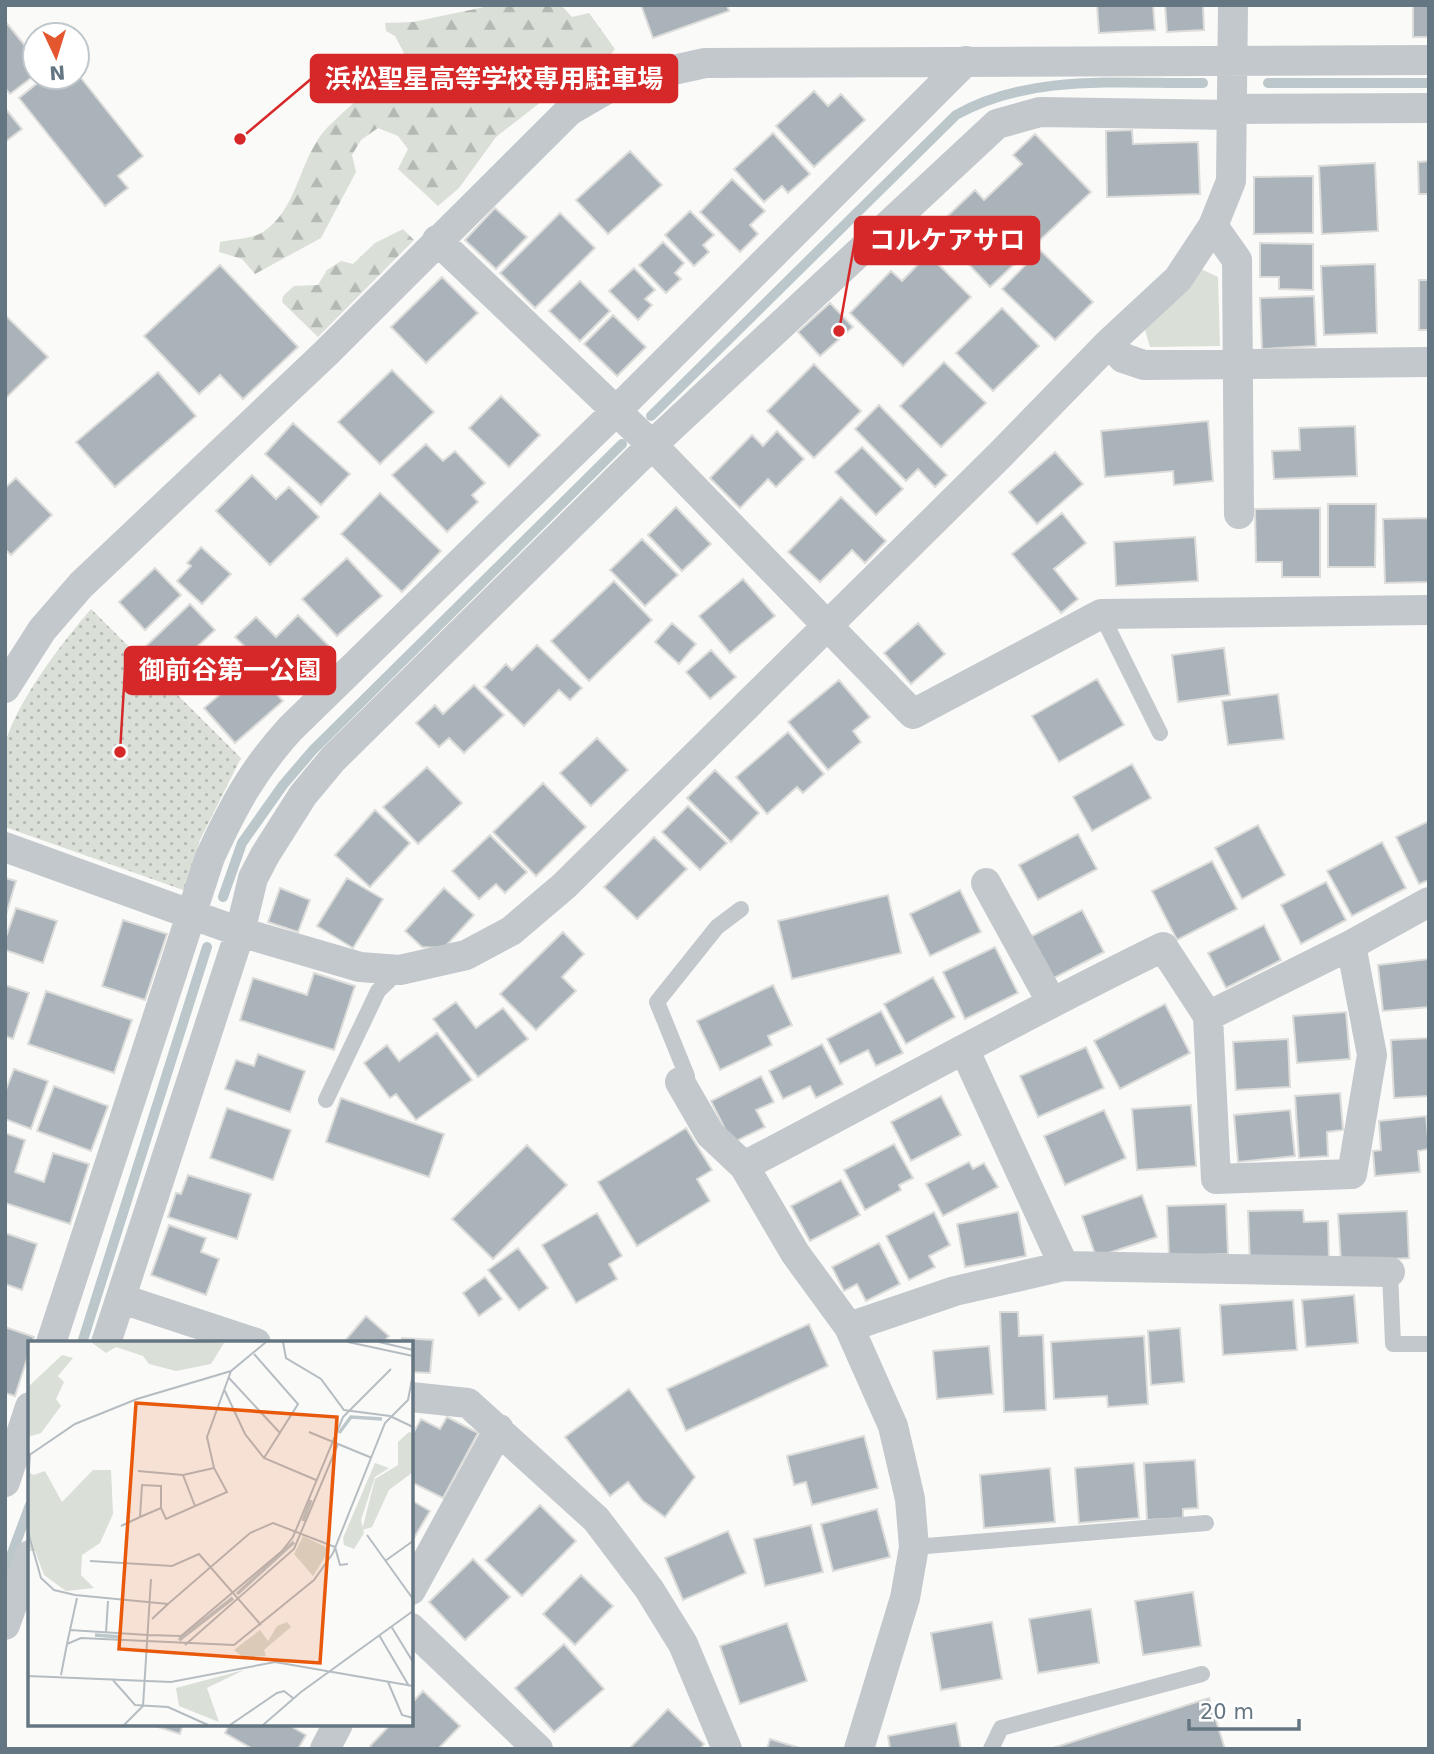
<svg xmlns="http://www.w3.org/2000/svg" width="1434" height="1754" font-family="'DejaVu Sans','Noto Sans JP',sans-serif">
	<defs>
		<pattern id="forest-firs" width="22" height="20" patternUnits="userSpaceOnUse" patternTransform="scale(1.75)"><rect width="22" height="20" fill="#dadfd7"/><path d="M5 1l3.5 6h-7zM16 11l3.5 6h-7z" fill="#b4b9b4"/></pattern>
		<pattern id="park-dots" width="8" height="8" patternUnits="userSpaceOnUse" patternTransform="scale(1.75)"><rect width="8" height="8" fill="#dadfd7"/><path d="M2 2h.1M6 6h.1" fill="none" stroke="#b4b9b4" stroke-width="1.8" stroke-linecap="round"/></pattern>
	</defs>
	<rect width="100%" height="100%" fill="#fafaf8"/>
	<path fill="#dadfd7" d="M1201,269l17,8 2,69 -70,1 -5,-17z"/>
	<path fill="url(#forest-firs)" d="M494,5h67l11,12 17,-4 26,36 -10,13 -59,36 -50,39 -37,51 -21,18 -40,-37 10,-20 -10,-13 -20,-8 -17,12 -9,15 4,17 -35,66 -66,36 -13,-15 -23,-7 1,-10c13,-3 32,-3 43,-10 34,-23 35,-66 58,-97 13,-17 54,-47 58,-64l21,-10 4,-8 -9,-17 -9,-5 -1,-8 28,-1z
		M403,229l11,11 -96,97 -36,-35 1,-6 11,-10 24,-1 9,-15 14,-9 12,3 22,-21z"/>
	<path fill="url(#park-dots)" d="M91,609l150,149 -42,84 -13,49 -181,-64c0,-26 -5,-57 0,-82 9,-40 59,-105 86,-136z"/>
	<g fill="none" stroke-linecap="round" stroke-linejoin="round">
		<path stroke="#bbc7cb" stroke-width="10" d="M1268,83h161
			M651,416l305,-301c74,-42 165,-31 247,-32
			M223,897l19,-54 41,-58 30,-35 309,-306
			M82,1343l125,-396
			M5,1572l25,-67"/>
	</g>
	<path fill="#aab3b9" stroke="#dcdcda" stroke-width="2" d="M641,5h86l2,6 -76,27z
		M1097,5h56l2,25 -56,3z
		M1165,5h38l1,25 -37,2z
		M1413,5h16v32h-16z
		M5,21l30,37v17l-25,19 -5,-6z
		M77,73l66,83 -25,20 10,12 -23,18 -86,-108 26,-21h32z
		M814,91l14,15 13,-12 24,26 -51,47 -38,-41z
		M5,108l17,21 -17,13z
		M1132,130l1,14 65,-2 2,52 -93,3 -1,-66z
		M773,133l37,41 -22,19 -6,-7 -18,16 -30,-33z
		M1035,134l56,58 -101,95 -55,-59 40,-38 9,10 38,-36 -9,-9z
		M630,151l32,34 -54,49 -32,-34z
		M1429,161v33h-10l-1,-32z
		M1375,163l3,68 -56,3 -3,-68z
		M1313,176v57l-59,1v-57z
		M732,179l33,32 -15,14 8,9 -18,18 -40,-40z
		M495,208l32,29 -31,32 -31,-29z
		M690,211l24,24 -11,10 6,7 -15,14 -29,-31z
		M560,213l35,35 -60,60 -35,-35z
		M663,242l21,21 -9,10 6,6 -15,14 -27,-28z
		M1260,243l53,1v46l-34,-1v-12h-19z
		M1040,250l53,52 -38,38 -53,-51z
		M928,254l43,43 -68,69 -53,-53 41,-42 11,10z
		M1375,264l2,69 -53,2 -3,-69z
		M220,265l78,82 -55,52 -23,-24 -21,19 -55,-58z
		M634,268l21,22 -10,9 7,6 -14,15 -29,-29z
		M442,277l36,36 -52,50 -35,-36z
		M1419,280h10v50h-10z
		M580,281l30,30 -30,30 -31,-30z
		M1314,296l2,50 -54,3 -2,-51z
		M830,303l23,24 -33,29 -22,-24z
		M1002,308l37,38 -46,45 -37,-38z
		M5,315l43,42 -43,42z
		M613,315l33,32 -29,29 -33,-32z
		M944,362l42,41 -45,44 -41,-41z
		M814,364l47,47 -47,47 -47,-47z
		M392,370l42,42 -54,52 -42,-42z
		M158,372l38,44 -81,71 -39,-45z
		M501,396l39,39 -31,32 -40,-39z
		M879,405l68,70 -12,12 -17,-18 -12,12 -51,-52z
		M1208,421l5,60 -39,4 -1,-14 -68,6 -4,-46z
		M293,423l57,51 -29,31 -56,-51z
		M1355,426l2,50 -83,3 -2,-28 28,-1 -1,-22z
		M777,431l27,28 -28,28 -8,-8 -28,29 -30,-30 42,-43 11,11z
		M426,444l17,17 12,-10 30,32 -13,12 6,7 -31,30 -55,-57z
		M862,447l41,42 -27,26 -41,-43z
		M1055,452l28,32 -46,40 -28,-32z
		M252,475l24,24 13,-12 30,30 -49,48 -54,-54z
		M16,478l36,37 -41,40 -6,-6v-61z
		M380,493l61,58 -39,41 -61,-58z
		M841,497l45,44 -21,22 -13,-13 -32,32 -32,-30z
		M1328,504h48l-1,63h-47z
		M676,507l35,37 -29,27 -34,-36z
		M1320,508v69h-38v-15h-26l-1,-53z
		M1062,513l24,30 -32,26 24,30 -17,14 -49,-59z
		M1429,518v64l-44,1 -2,-64z
		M1195,537l3,44 -82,5 -2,-44z
		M642,539l36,36 -33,31 -35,-36z
		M201,547l30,27 -29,30 -25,-23 14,-15 -4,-3z
		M347,558l35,38 -45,40 -35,-37z
		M155,568l26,27 -36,35 -26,-28z
		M743,579l32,37 -45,37 -31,-37z
		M614,581l38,39 -63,61 -38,-40z
		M190,604l25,26 -46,43 -25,-25z
		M298,615l33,33 -42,43 -54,-54 21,-20 20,20z
		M672,623l24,21 -17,20 -24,-22z
		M918,623l27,31 -34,30 -27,-31z
		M537,645l45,43 -12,12 -11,-10 -35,36 -40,-39 22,-23 6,6z
		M1224,648l6,47 -52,7 -6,-47z
		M711,650l25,27 -26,22 -24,-27z
		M252,667l31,34 -48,42 -31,-35z
		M1097,679l27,46 -65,37 -27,-46z
		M839,680l31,37 -17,14 8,11 -33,28 -40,-48z
		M474,685l30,30 -40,38 -15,-15 -10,9 -23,-24 19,-18 8,9z
		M1278,694l6,45 -56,6 -6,-44z
		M788,732l36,42 -21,19 -6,-6 -30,27 -31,-37z
		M597,738l31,32 -37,36 -31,-33z
		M1132,764l19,34 -59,33 -19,-34z
		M427,767l35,36 -44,41 -35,-37z
		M715,770l44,43 -28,29 -44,-44z
		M543,783l43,44 -50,49 -43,-44z
		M688,806l39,37 -27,27 -38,-38z
		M375,810l35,33 -40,44 -35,-32z
		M1429,821v59l-10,4 -23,-47z
		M1258,825l27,50 -43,24 -27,-51z
		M1078,834l19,35 -59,31 -19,-35z
		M490,835l37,37 -22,21 -9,-9 -17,15 -27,-28z
		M654,837l33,32 -50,50 -33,-32z
		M1382,842l24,46 -54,28 -25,-45z
		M1212,861l25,48 -60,31 -25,-49z
		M5,878l11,3 -11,37z
		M347,878l36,21 -30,49 -36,-22z
		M1326,882l20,38 -45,24 -20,-39z
		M280,888l30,12 -12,32 -30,-10z
		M444,888l30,27 -30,33 -22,-1 -17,-16z
		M960,890l21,42 -51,24 -20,-42z
		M888,895l13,58 -109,26 -14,-58z
		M16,908l41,13 -14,42 -38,-13v-10z
		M1082,910l22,42 -52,27 -22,-42z
		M123,920l44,14 -22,66 -43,-14z
		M1264,925l17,35 -55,28 -18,-35z
		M563,932l21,22 -22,23 14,14 -40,39 -36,-36z
		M995,947l23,46 -53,26 -22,-47z
		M1429,959v48l-46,4 -5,-46z
		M314,973l41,13 -21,64 -94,-30 13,-42 54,17z
		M933,977l22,40 -49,27 -22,-40z
		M5,985l24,8 -16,46 -8,-3z
		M773,985l19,40 -24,11 4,9 -52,25 -23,-49z
		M46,991l86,29 -18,53 -86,-29z
		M456,1002l20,26 27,-20 25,31 -50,38 -45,-58z
		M1165,1004l25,49 -70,36 -26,-48z
		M881,1011l22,42 -27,13 -8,-16 -28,14 -13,-25z
		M1346,1012l4,47 -53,4 -4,-47z
		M437,1033l35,47 -56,40 -20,-26 -6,4 -26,-35 23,-18 12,16z
		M1429,1038v58l-35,2 -3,-58z
		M1288,1039l2,48 -54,3 -3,-48z
		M822,1044l21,40 -27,14 -6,-12 -27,13 -14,-28z
		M1086,1047l18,41 -66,29 -18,-41z
		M258,1054l47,17 -15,41 -65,-23 11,-29 18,6z
		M14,1069l34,12 -17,48 -26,-10v-27z
		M761,1076l13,26 -18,8 9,17 -33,16 -21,-42z
		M54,1086l54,20 -17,45 -54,-20z
		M1340,1093l3,37 -16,2 1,24 -29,2 -4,-62z
		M941,1096l20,39 -50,26 -20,-39z
		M341,1098l103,36 -15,43 -103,-35z
		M1191,1105l5,61 -59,4 -5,-61z
		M227,1108l64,22 -18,50 -63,-22z
		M1104,1110l22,48 -61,27 -21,-49z
		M1290,1110l5,46 -57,6 -4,-47z
		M1426,1116l3,33 -11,2 2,21 -45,4 -2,-25 8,-1 -2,-29z
		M686,1128l26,42 -15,9 13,22 -73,45 -39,-64z
		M5,1133l20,7 -10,32 29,10 9,-29 36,11 -19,60 -65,-21z
		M894,1144l19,34 -14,7 2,5 -36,20 -21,-40z
		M527,1145l40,40 -74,74 -41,-40z
		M969,1162l4,7 11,-6 14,24 -55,29 -17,-32z
		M188,1175l63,19 -14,45 -69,-22 8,-24 5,1z
		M841,1180l19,35 -50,26 -19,-35z
		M1142,1195l15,42 -61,20 -14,-41z
		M1226,1204l2,50 -59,2 -2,-50z
		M1303,1210l1,12 24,-1 1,40 -79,2 -2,-52z
		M1407,1211l2,47 -68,4 -3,-48z
		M934,1212l16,33 -21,11 6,11 -26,13 -23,-44z
		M1018,1212l8,44 -61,11 -8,-43z
		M597,1213l25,43 -13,8 8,15 -41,24 -34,-58z
		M169,1225l37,13 -5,14 18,7 -13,36 -55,-20z
		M5,1233l32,11 -15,46 -17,-6z
		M879,1243l21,41 -34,17 -9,-17 -13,7 -12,-24z
		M518,1248l30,40 -29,22 -31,-40z
		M485,1277l17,22 -23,17 -16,-23z
		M1354,1295l4,48 -52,4 -4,-47z
		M1293,1300l4,50 -74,5 -3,-50z
		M1000,1312h18l1,24 24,-1 3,75 -42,2z
		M366,1316l23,20 -6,7h-40z
		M809,1324l19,42 -142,65 -19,-42z
		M5,1327l29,10 -19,59 -10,-3z
		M1180,1328l4,54 -33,3 -3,-54z
		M1144,1336l4,68 -40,3 -1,-11 -53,3 -3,-57z
		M402,1338l31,2 -3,33 -19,-1v-29h-9z
		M989,1346l4,48 -56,5 -4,-48z
		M629,1389l66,88 -30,40 -22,-16 -15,-19 -18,14 -45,-59z
		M447,1417l31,16 -35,65 -32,-16v-45l10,-18 19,10z
		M864,1436l14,52 -66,17 -6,-23 -12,3 -7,-29z
		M1195,1460l3,48 -15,1v9l-36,2 -3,-57z
		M1134,1463l5,55 -60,5 -4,-55z
		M1050,1468l5,54 -71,6 -4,-53z
		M411,1500l19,11 -19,32z
		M540,1505l36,36 -54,55 -37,-36z
		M877,1509l13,48 -57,14 -12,-47z
		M811,1525l12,47 -58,14 -11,-47z
		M728,1531l18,42 -63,27 -18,-42z
		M473,1559l37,38 -45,43 -36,-38z
		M581,1575l32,31 -38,39 -32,-31z
		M1193,1592l8,54 -58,9 -8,-54z
		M1091,1609l8,54 -61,10 -9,-54z
		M992,1622l10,57 -61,11 -10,-57z
		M787,1623l20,58 -67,23 -20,-58z
		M564,1644l40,45 -50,43 -39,-44z
		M423,1691l37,35 -22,23h-66l-2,-3 21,-22h20v-20z
		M1209,1698l16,51h-175z
		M668,1709l36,35 -4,5h-71z
		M956,1723l5,26h-71l-2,-13z
		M149,1724h34l-3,10z
		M229,1724h58l19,11 -8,14h-45l-28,-16z
		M770,1739l33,10h-36z"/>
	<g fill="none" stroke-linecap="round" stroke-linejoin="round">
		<path stroke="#c3c8cc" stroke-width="16" d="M1101,614l59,119
			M685,1089l2,-13 -30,-74 60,-75 24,-18
			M326,1100l52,-109 22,-21
			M1390,1272l3,72h36
			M914,1547l292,-24
			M991,1749l10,-21 201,-54"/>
		<path stroke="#c3c8cc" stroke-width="30" d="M1233,5l-2,176 -18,45 24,34 2,254
			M1233,109l196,-1
			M437,240l219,209 257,265 188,-100 328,-4
			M1109,343l69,-64 35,-53
			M5,688l37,-58 39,-45 244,-231 244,-243 50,-29 86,-19 724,-3
			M5,847l235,85 120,35 40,3 66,-15 45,-24 53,-45 436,-431 109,-112 14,15 21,7 285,-3
			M986,883l65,118
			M1208,1016l143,-71
			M680,1082l30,52 34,32
			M1064,1266l326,6
			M122,1299l134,44
			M849,1327l106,-36 109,-25 -99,-215
			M51,1343l159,-486c24,-52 42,-86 80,-128l326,-318 350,-350
			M106,1343l134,-411 13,-54 12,-23 38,-60 30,-36 319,-314 345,-321 43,-12 193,3
			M411,1397l57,6 128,116 53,70 34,55 44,105
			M5,1482l25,-75
			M411,1590l88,-161
			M5,1625l25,-70
			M411,1628l127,121
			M325,1749l13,-25
			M859,1749l46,-151 9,-51 -4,-48 -17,-73 -44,-99 -54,-74 -51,-87c140,-73 277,-150 419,-219l45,69 8,163 136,-5 20,-119 -21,-110 78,-43"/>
	</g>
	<g transform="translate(28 1341)">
		<rect width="385" height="385" fill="#fafaf8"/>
		<path d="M347,122l14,5 -14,9 -14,43 3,13 -10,16 -10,-4 -1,-7z" fill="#dadfd7"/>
		<path d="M63,1h121l12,1 -13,21 -35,7 -27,-7 -6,-8 -27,-9 -10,6zM34,14l11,3 -15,18 6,6 -8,17 5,7 -20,27 -13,4v-50zM381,91l4,1v39l-24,18 -17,37 -10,3 13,-51 23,-14v-23zM65,129h18l2,44 -13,29 -18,12 -1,20 13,13 -28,3 -22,-16 -9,-24h-7v-79l6,3 11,-4 17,31zM259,281l4,5 -27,23 2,6 -22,2 -10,-8 26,-20 8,11 9,-15zM216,329l-37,18 12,34 -40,-16 -3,-18z" fill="#dadfd7"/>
		<path d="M275,195l27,13 -17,27 -19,-22z" fill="#dadfd7"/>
		<path fill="none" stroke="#bbc7cb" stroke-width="3.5" d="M311,92l12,-16 31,2M275,180l8,-21M209,253l57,-52M67,294l26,2M151,299l54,-42"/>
		<path fill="none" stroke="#b5bdc2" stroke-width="2" d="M255,1l3,16 35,21 23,31 46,6 23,11M320,1l65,14M351,1l34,8M226,13l44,50 -34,54M201,37l51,55M196,48l21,45 19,24 52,22M281,91l63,26M0,115l47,-32 62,-25 94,-28 35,-29M110,130l45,4M0,146l2,-34M167,165l-12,-31 31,-7M112,176l21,-9M93,185l19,-9 2,-32 19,1v22l5,11 61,-27 -13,-24 -7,-31 24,-66M0,191l13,46 13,12 21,5 93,9 82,-71 23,-10 62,24 5,18 8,-1M339,194l46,64M62,220l82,5 27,-12 62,71M357,220l28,-20M124,278l16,-15M363,285l22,36M42,289l7,-32M78,292l2,-32M120,294l33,1 101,-85 11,-14 50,-120 48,-48M351,294l30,51M39,303l3,-14 78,5M157,304l109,-96 44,-105M33,334l6,-31 14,-6 153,7 80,-65 19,-27 52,-130 23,-23 5,-26M0,335l143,6 104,-20 138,24M84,338l23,26 33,2 40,18M360,341l14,33 11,3M96,384l19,-19 8,-127M202,384l47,-32 7,-2 9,7M235,384l38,-33 112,-81"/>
		<path fill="#e8590c" fill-opacity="0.15" stroke="#e8590c" stroke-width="3.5" d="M108,62l201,14 -17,246 -201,-14z"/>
		<rect width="385" height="385" fill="none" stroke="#657683" stroke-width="3.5"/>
	</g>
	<path fill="none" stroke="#d62828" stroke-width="2.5" d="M240 139L311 79M839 331L855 240M120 752L125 670"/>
	<g fill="#d62828" stroke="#fff" stroke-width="2.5">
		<circle cx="240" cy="139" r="7"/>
		<circle cx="839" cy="331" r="7"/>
		<circle cx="120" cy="752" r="7"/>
	</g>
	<g fill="#d62828" stroke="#d62828" stroke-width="2.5">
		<rect x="311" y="55" width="366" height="47" rx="7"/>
		<rect x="855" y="217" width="184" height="47" rx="7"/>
		<rect x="125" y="647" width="210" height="47" rx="7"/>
	</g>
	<g font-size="26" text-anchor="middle" font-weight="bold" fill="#fff">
		<text x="494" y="88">浜松聖星高等学校専用駐車場</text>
		<text x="947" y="249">コルケアサロ</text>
		<text x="230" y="679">御前谷第一公園</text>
	</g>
	<rect width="1434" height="1754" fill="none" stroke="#657683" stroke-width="14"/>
	<g transform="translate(56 56) rotate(176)"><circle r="33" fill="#ffffff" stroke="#c1c8cd" stroke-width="2"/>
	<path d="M0-5L12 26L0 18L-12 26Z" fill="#e4572e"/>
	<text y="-10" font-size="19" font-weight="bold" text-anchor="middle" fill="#657683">N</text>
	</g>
	<path d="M1189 1719v10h110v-10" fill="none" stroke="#657683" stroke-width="3.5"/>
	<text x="1200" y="1719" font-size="21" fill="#657683" stroke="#ffffff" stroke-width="5" paint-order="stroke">20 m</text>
</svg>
